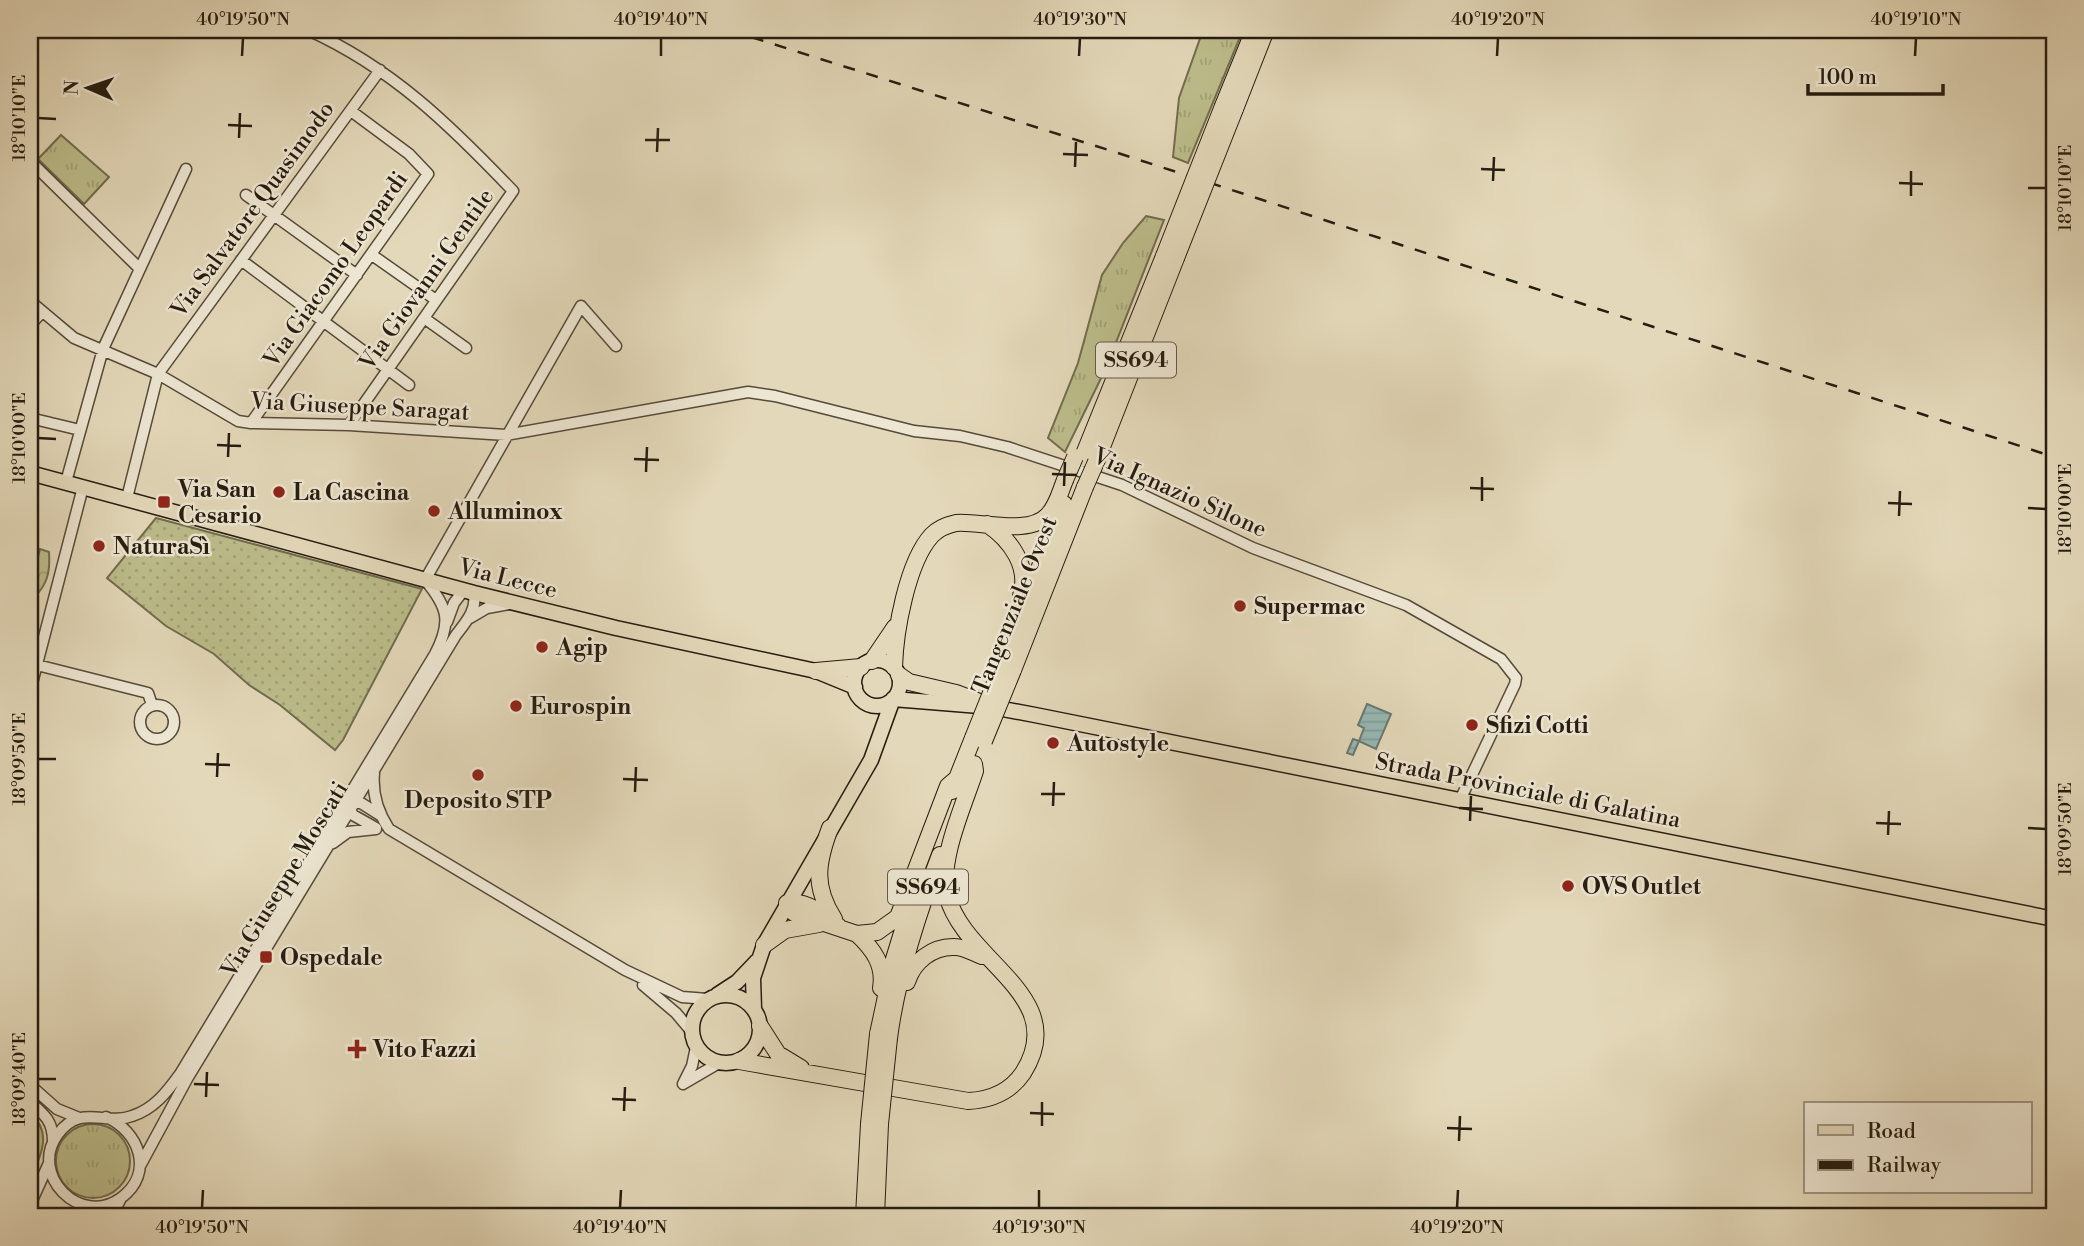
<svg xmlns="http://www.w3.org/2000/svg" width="2084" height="1246" font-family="'Libre Bodoni',serif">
	<defs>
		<pattern id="grass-tufts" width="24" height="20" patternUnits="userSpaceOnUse" patternTransform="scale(1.75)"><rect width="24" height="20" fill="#bcbc8a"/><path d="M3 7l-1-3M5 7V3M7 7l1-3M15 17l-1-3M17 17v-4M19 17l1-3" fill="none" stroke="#a1a176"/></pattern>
		<pattern id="park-crowns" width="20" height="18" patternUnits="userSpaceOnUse" patternTransform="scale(1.75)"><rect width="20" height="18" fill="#bcbc8a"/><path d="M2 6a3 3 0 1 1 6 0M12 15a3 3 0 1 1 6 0" fill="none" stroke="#a1a176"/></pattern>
		<pattern id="garden-dots" width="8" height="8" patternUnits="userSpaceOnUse" patternTransform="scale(1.75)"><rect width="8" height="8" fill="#bcbc8a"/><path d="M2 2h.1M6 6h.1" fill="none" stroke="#a1a176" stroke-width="1.8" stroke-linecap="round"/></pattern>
		<pattern id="water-rules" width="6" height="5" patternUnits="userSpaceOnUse" patternTransform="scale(1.75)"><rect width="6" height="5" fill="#96b9b5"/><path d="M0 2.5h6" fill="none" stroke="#819e9b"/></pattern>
	</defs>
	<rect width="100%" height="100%" fill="#e3d8b9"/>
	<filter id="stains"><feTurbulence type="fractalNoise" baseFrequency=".00286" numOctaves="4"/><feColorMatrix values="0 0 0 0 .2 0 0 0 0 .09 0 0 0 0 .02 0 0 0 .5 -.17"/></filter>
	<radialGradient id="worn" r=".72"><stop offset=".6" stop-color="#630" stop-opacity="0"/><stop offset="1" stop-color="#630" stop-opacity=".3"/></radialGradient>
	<path fill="url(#grass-tufts)" stroke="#716c4d" stroke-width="2" d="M1203,30h40l-55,133 -15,-6 6,-59z
		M61,135l48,42 -25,27 -46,-45z
		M1146,216l18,4 -58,148 -41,84 -17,-14 30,-75 24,-88 21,-32z
		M30,1113c23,19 11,43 0,67z
		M56 1161a37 37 0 1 1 74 0a37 37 0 1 1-74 0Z"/>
	<path fill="url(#park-crowns)" stroke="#716c4d" stroke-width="2" d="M40,549l9,3c1,15 0,29 -11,41l-8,-2z"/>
	<path fill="url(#garden-dots)" stroke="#716c4d" stroke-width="2" d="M156,518l266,71 -79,151 -8,10 -55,-45 -31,-20 -35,-31 -48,-28 -59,-48z"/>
	<path fill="url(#water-rules)" stroke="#697a73" stroke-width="2" d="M1367,704l24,10 -15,35 -17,-8 -6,14 -6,-2 6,-14 6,2 5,-13 -6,-3z"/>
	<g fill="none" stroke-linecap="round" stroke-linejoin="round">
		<g stroke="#554b3a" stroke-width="13">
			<path id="minor" d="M308,30c84,38 142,95 205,161l-164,234
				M30,161l109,107
				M246,195l111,80
				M372,255l64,45
				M241,260l168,125
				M30,301l44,37 84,36 80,47 13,2 98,2 157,10 242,-43 27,4 139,35 46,5 47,11 115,38 131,63 153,57 95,54 15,19 -1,6 -55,116
				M424,318l42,30
				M30,325l12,-13
				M30,418l50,12
				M251,423l177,-249 -19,-20 -58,-43
				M66,482l37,-133 83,-180
				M127,498l31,-124 222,-304
				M470,618l17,-10 22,-4
				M447,622l7,-19 9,-12
				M37,665l111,28 4,12
				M30,691l53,-204
				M140 722a17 17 0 1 1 34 0a17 17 0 1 1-34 0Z
				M374,773c-2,21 3,38 15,56l236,141 57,27 26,2
				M376,828l-23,-13 -7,-12h15l19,12
				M333,843l15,-11 28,-3
				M643,985l33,28 16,19
				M683,1084l36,-21
				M683,1084l9,-18 4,-19
				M30,1085l27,24 22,9
				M30,1102c14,12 23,19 23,39
				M106,1117c33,14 49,56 15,81 -41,30 -93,-24 -63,-64 23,-31 47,-8 74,-18 22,-7 35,-24 48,-42l255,-420c17,-32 13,-47 -10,-74l156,-274 35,40
				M140,1166l47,-87 269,-444c10,-13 21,-25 18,-42
				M30,1205l19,-42
				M112,1216l9,-18"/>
		</g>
		<g stroke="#261c10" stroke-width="17">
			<path id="major" d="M30,473l444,120 142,35 200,43 39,16
				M854 683a23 23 0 1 1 46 0a23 23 0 1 1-46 0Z
				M692 1029a34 34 0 1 1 68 0a34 34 0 1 1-68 0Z
				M717,995l20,-13 20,-21
				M754,1009l-1,-31 11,-33 107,-185 22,-61 99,8 43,8 1019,204"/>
		</g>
		<g stroke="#261c10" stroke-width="18">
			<path id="highway" d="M1223,106l31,-76
				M1235,109l31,-79
				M1082,459l82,-203
				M1096,462l80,-204
				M987,524c24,16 43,43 34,72
				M872,661l23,-34
				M894,667c1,-35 13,-105 38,-132 7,-7 15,-10 24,-12 26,-2 73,13 92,-8 9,-9 12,-23 17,-35
				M1001,668l63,-164
				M1013,670l72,-183
				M816,671l45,-4
				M899,675l10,7 47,11 36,14
				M952,791l21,-53
				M830,828c-13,35 -17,58 4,91
				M839,927c-13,-11 -33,-28 -52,-24l7,10 63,21 20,-2 21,-15 50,-131 7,-6
				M857,934c16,15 28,31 24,54
				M764,945l21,-15 34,-6
				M907,982c6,-20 25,-36 48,-35 9,0 19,6 27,9
				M760,1026l18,28 23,14
				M878,1034l16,-75 16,-52
				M889,1038c8,-62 29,-125 51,-183
				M739,1061l229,40c23,-1 42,-9 55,-28 49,-77 -59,-111 -76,-178 -9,-34 17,-90 28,-124l-1,-7
				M864,1216l5,-92
				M876,1216l4,-92"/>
		</g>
		<use href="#minor" stroke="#ede6d2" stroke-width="10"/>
		<use href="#major" stroke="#e3d8b9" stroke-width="14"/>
		<use href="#highway" stroke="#e3d8b9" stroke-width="16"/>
		<path stroke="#261c10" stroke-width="2.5" stroke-dasharray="12 12" stroke-linecap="butt" d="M729,30l392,124 933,303"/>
		<g stroke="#261c10" stroke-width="18" stroke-linecap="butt">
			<path id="highway-bridge" d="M1164,256l59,-150
				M1176,258l59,-149
				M1065,480l10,-23
				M1085,487l11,-25
				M973,738l28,-70
				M984,741l29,-71
				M869,1124l9,-90
				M880,1124l9,-86"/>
		</g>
		<use href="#highway-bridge" stroke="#e3d8b9" stroke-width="16"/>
	</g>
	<path fill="none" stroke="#261c10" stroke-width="2.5" d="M242,56l1,-18M661,56v-18M1079,56l1,-18M1497,56l1,-18M1915,56l1,-18M38,118l18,1M228,125l24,1M239,138l1,-25M645,140h25M657,152l1,-24M1063,154l25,1M1075,167l1,-25M1481,169l24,1M1493,181l1,-24M1899,183l24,1M2028,188h18M1911,196v-25M38,438l18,1M217,445l24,1M228,457l1,-24M634,459l25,1M646,472l1,-25M1052,474l25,1M1064,486l1,-24M1470,488l24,1M1482,501v-24M1888,503l24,1M2028,508l18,1M1899,516l1,-25M38,759h18M205,764l25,1M217,777l1,-24M623,779l25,1M635,792l1,-25M1041,794h24M1053,806l1,-24M1459,808l24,1M1470,821l1,-25M1876,823l25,1M2028,828l18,1M1888,835l1,-24M38,1079h18M194,1084l25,1M206,1097l1,-25M612,1099l24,1M624,1111l1,-24M1030,1113l24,1M1042,1126v-24M1447,1128l25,1M1459,1141l1,-25M202,1208l1,-18M620,1208l1,-18M1039,1208v-18M1457,1208l1,-18"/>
	<g fill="#8f2418" stroke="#ede6d2" stroke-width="2.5">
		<circle cx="279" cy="492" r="7"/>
		<rect x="157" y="495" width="14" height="14" rx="3.5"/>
		<circle cx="434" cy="511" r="7"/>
		<circle cx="99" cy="546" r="7"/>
		<circle cx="1240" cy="606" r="7"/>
		<circle cx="542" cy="647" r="7"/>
		<circle cx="516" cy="706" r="7"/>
		<circle cx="1472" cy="725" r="7"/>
		<circle cx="1053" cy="743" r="7"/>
		<circle cx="478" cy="775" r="7"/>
		<circle cx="1568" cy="886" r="7"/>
		<rect x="259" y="950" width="14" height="14" rx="3.5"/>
		<path d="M353.5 1038.5h7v7h7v7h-7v7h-7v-7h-7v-7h7z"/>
	</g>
	<g text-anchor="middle" stroke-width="5" stroke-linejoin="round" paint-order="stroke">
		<g fill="#ede6d2" stroke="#62594a" stroke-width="2">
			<rect x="1096" y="342.5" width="80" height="35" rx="5"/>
			<rect x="888" y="869.5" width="80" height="35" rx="5"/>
		</g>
		<g font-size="21" font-weight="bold" fill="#261c10">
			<text x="1136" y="367">SS694</text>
			<text x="928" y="894">SS694</text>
		</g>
		<g font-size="23" fill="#261c10" stroke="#ede6d2">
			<text transform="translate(252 209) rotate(-54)" y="8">Via Salvatore Quasimodo</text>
			<text transform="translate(335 269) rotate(-55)" y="8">Via Giacomo Leopardi</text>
			<text transform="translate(426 279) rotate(-55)" y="8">Via Giovanni Gentile</text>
			<text transform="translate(360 406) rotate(3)" y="8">Via Giuseppe Saragat</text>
			<text transform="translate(1180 492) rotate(24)" y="8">Via Ignazio Silone</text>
			<text transform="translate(508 578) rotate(14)" y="8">Via Lecce</text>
			<text transform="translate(1014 605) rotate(-68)" y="8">Tangenziale Ovest</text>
			<text transform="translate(1528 790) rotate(11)" y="8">Strada Provinciale di Galatina</text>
			<text transform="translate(284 879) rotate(-59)" y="8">Via Giuseppe Moscati</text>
		</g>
		<g font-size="23" font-weight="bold" fill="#261c10" stroke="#ede6d2" text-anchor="start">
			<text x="178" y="497">Via San<tspan x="178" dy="26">Cesario</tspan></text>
			<text x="293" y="500">La Cascina</text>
			<text x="448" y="519">Alluminox</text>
			<text x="113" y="554">NaturaSì</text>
			<text x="1254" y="614">Supermac</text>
			<text x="556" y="655">Agip</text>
			<text x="530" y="714">Eurospin</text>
			<text x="1486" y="733">Sfizi Cotti</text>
			<text x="1067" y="751">Autostyle</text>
			<text x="478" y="808" text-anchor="middle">Deposito STP</text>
			<text x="1582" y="894">OVS Outlet</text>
			<text x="280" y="965">Ospedale</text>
			<text x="373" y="1057">Vito Fazzi</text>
		</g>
	</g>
	<rect width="2084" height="1246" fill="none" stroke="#e3d8b9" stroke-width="77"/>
	<rect x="1804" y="1102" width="228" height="91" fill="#ede6d2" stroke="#9d9584" stroke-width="2"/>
	<rect x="1818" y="1125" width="35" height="10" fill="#e3d8b9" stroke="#9d9584" stroke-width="2"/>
	<text x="1867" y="1138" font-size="21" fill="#261c10">Road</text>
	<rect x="1818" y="1160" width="35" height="10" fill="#261c10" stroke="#9d9584" stroke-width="2"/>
	<text x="1867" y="1172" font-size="21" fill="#261c10">Railway</text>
	<g transform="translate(88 88) rotate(272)" stroke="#ede6d2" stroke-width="5" paint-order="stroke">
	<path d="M0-5L12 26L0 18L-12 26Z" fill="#261c10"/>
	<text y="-10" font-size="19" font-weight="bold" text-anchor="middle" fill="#261c10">N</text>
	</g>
	<path d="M1808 84v10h135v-10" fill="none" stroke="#261c10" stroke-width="3.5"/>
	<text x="1818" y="84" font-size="21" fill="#261c10" stroke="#ede6d2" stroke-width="5" paint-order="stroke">100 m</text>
	<rect x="38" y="38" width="2008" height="1170" fill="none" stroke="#261c10" stroke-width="2.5"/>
	<g font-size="18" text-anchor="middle" fill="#261c10">
		<text x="243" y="25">40°19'50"N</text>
		<text x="661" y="25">40°19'40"N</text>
		<text x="1080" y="25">40°19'30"N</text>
		<text x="1498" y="25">40°19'20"N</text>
		<text x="1916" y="25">40°19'10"N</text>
		<text transform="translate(19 118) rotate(-90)" y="6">18°10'10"E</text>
		<text transform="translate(2065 188) rotate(-90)" y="6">18°10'10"E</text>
		<text transform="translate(19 438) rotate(-90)" y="6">18°10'00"E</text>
		<text transform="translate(2065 509) rotate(-90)" y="6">18°10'00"E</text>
		<text transform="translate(19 759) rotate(-90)" y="6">18°09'50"E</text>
		<text transform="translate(2065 829) rotate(-90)" y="6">18°09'50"E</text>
		<text transform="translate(19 1079) rotate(-90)" y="6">18°09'40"E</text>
		<text x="202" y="1233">40°19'50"N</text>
		<text x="620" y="1233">40°19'40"N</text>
		<text x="1039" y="1233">40°19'30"N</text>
		<text x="1457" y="1233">40°19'20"N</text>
	</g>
	<rect width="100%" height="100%" filter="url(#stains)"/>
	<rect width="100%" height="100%" fill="url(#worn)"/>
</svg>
